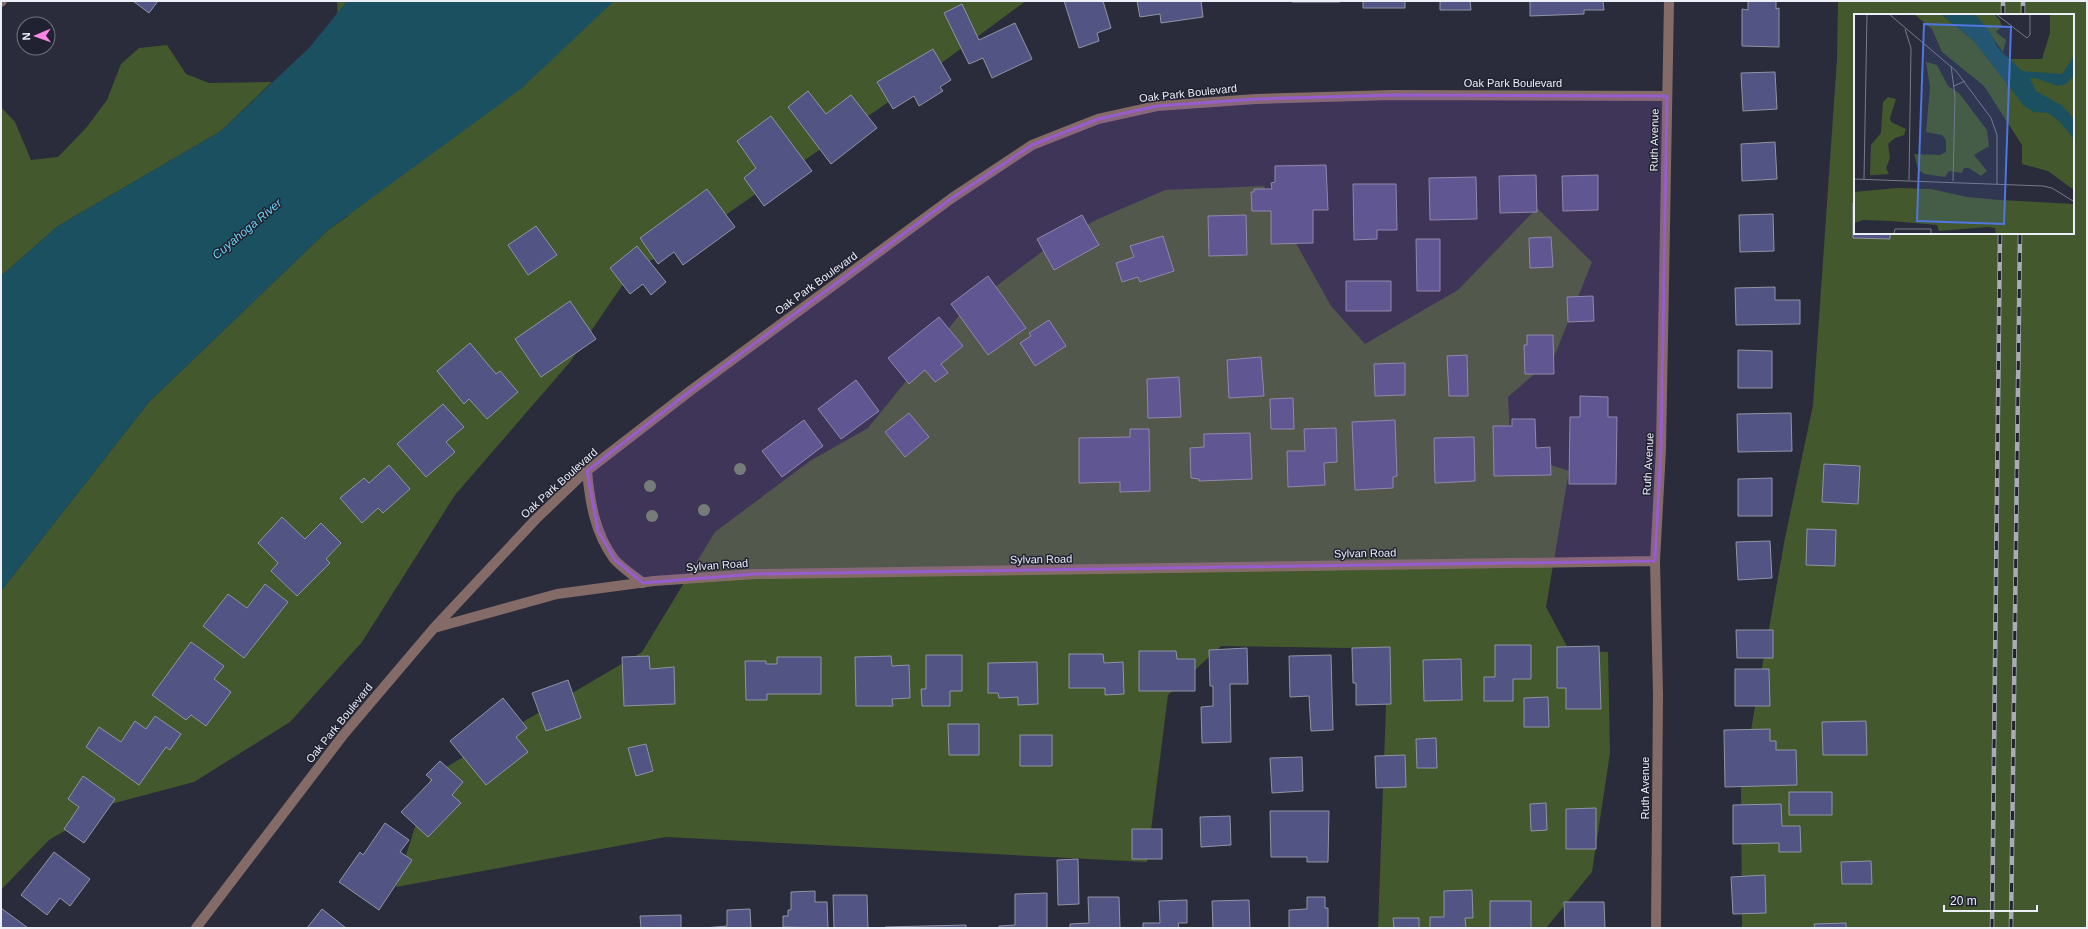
<svg xmlns="http://www.w3.org/2000/svg" width="2088" height="929" font-family="Helvetica,sans-serif">
	<rect width="100%" height="100%" fill="#2a2c3b"/>
	<path fill="#43582d" fill-rule="evenodd" d="M337,1h689l-139,102 -209,145 -44,20 -64,94 -115,133 -93,147 -72,80 -96,60 -83,22 -62,36 -48,50v-299l148,-189 179,-172 20,-14z
		M1838,1h249v927h-345l-1,-142 44,-248 28,-133 24,-346zM1855,15h218v218h-218z
		M167,45l19,29 23,9 63,-1 -51,49 -163,95 -57,50v-169l14,15 16,38 27,-3 28,-29 21,-28 14,-36 18,-16z
		M1264,186l67,120 34,38 93,-54 79,-82 55,54 -38,95 -46,40 3,55 58,19 -23,136 23,43 39,2 2,101 -18,119 -46,56h-168l8,-222 -35,-58 -130,-2 -53,49 -21,167 -481,-25 -270,50 35,-111 211,-124 73,-120 95,-71 58,-33 94,-116 85,-64 49,-28 69,-30z"/>
	<path fill="#1b5060" d="M347,1h267l-92,87 -194,142 -179,172 -148,189v-315l57,-50 163,-95 89,-84z"/>
	<path fill="#525584" stroke="#9193a5" d="M133,1h25l-9,12z
		M1064,1h39l8,27 -14,5 2,8 -20,7z
		M1137,1h64l2,16 -42,6 -1,-9 -20,3z
		M1292,1h48v1h-48z
		M1363,1h42v7h-42z
		M1440,1h30l1,9h-31z
		M1530,1h73l1,9h-20v4l-54,2z
		M1748,1h28v8l3,-1v39l-37,-1v-37l6,1z
		M962,4l17,36 36,-17 17,36 -40,19 -9,-20 -14,6 -25,-51z
		M933,49l18,31 -11,7 3,4 -24,15 -5,-10 -21,13 -16,-27z
		M1775,72l2,37 -34,2 -2,-38z
		M808,91l18,23 25,-19 26,33 -46,36 -43,-57z
		M771,116l41,55 -48,35 -20,-28 12,-10 -19,-27z
		M1775,142l2,37 -35,2 -1,-37z
		M1326,165l2,45h-15v33l-42,1v-33h-19l-1,-19h3v-3h18l-1,-6 4,-1v-16z
		M1536,175l1,37 -37,1 -1,-37z
		M1598,175v35l-35,1 -1,-35z
		M1476,177l1,42 -47,1 -1,-42z
		M1353,184h43l1,46h-20v9l-23,1z
		M707,189l28,38 -52,38 -9,-13 -16,12 -18,-26z
		M1853,203h2v30h35v6l-37,-1z
		M1773,214l1,37 -34,1 -1,-37z
		M1082,215l17,30 -45,25 -17,-31z
		M1246,215l1,40 -38,1 -1,-40z
		M536,226l21,29 -29,20 -20,-30z
		M1163,236l11,35 -34,11 -2,-5 -16,5 -6,-19 18,-6 -4,-11z
		M1551,237l2,30 -23,1 -1,-30z
		M1416,239h24v52h-23z
		M637,246l29,36 -15,13 -8,-11 -13,10 -20,-26z
		M988,276l38,52 -38,27 -37,-51z
		M1346,281h45v30h-45z
		M1775,287v13h25v24l-64,1 -1,-37z
		M1593,296l1,25 -26,1 -1,-25z
		M570,301l26,38 -55,38 -26,-38z
		M939,317l24,29 -22,18 7,9 -13,9 -10,-12 -16,14 -21,-26z
		M1049,320l17,26 -31,20 -15,-23 11,-7 -2,-3z
		M1527,335h26l1,39h-29l-1,-29h3z
		M470,343l26,31 4,-3 18,21 -31,27 -18,-20 -5,5 -27,-33z
		M1738,350l34,1v37h-34z
		M1467,355l1,41h-19l-2,-40z
		M1261,357l3,39 -35,2 -2,-38z
		M1405,363v32l-30,1 -1,-32z
		M1179,377l2,40 -33,1 -1,-39z
		M856,380l23,31 -38,28 -23,-30z
		M1580,396l28,1v20h9l-1,67h-47l1,-67h10z
		M1293,398l1,31h-23l-1,-30z
		M443,404l21,23 -18,15 9,10 -29,25 -29,-33z
		M909,413l20,24 -24,20 -20,-25z
		M1791,413l1,38 -54,1 -1,-38z
		M1512,419h23l1,29 14,-1 1,28 -57,1 -1,-50h19z
		M804,420l19,26 -41,31 -20,-26z
		M1395,420l2,56 -4,1v11l-38,2 -3,-68z
		M1336,428l1,34 -13,1 1,22 -37,2 -1,-36h18l-1,-22z
		M1130,429h19l1,62 -30,1v-10l-41,1v-45l51,-1z
		M1250,433l2,46 -53,2v-2l-8,-1 -1,-30 14,-1v-13z
		M1474,437l1,44 -40,2 -1,-45z
		M1824,464l36,2 -2,38 -36,-2z
		M389,465l21,24 -27,24 -5,-5 -16,15 -22,-25 24,-20 5,5z
		M1772,478v38h-34v-37z
		M282,517l23,22 16,-16 20,20 -15,16 4,4 -33,33 -26,-25 7,-8 -20,-20z
		M1807,529l29,1 -1,36 -29,-1z
		M1770,541l2,37 -34,2 -2,-38z
		M265,584l23,18 -44,56 -41,-32 25,-32 19,14z
		M1736,630h37v28h-36z
		M191,642l33,24 -10,13 17,13 -25,34 -15,-11 -5,5 -34,-25z
		M1495,645h36v34h-18v22h-29v-24h11z
		M1599,646l2,63h-35v-21h-9v-41z
		M1390,647l1,57 -35,1v-22h-3l-1,-35z
		M1247,648l1,36h-18l1,58 -29,1 -1,-36 12,-1v-20h-3l-1,-36z
		M1139,651h37l1,8h18v32h-56z
		M1069,654h34l1,9 19,-1 1,32 -19,1v-7h-36z
		M926,655h36v36h-12v15h-28l-1,-17h5z
		M1331,655l2,75 -22,1 -2,-35 -19,1 -1,-41z
		M649,656l1,13 24,-2 1,37 -51,2 -2,-49z
		M891,656l1,10 17,-1 1,33 -18,1 1,7h-37l-1,-49z
		M777,657h44v37h-54v6h-21l-1,-39h21v3h11z
		M1461,659l1,41 -38,1 -1,-41z
		M1037,662l1,42 -20,1v-8l-19,1 -1,-5h-10v-30z
		M1735,669h34l1,37h-35z
		M568,680l13,38 -35,13 -14,-38z
		M1548,697l1,30h-25v-29z
		M503,698l24,30 -11,9 12,15 -42,33 -36,-44z
		M155,716l26,18 -11,16 -4,-3 -27,38 -53,-38 13,-20 22,15 14,-21 11,8z
		M1866,721l1,34h-44l-1,-33z
		M948,724h31v31h-30z
		M1770,729v12h6v9h20l1,35 -72,2 -1,-57z
		M1020,735h32v31h-32z
		M1436,738l1,30h-20l-1,-29z
		M646,744l7,27 -17,5 -8,-28z
		M1405,755l1,32 -30,1 -1,-32z
		M1302,757l1,34 -31,2 -2,-35z
		M440,761l23,21 -11,13 9,8 -33,34 -27,-25 31,-32 -6,-5z
		M83,776l32,23 -31,44 -20,-14 15,-22 -11,-8z
		M1789,792h43v23h-43z
		M1546,803l1,27 -16,1 -1,-27z
		M1781,804l1,22h18l1,26h-22v-9l-46,1v-39z
		M1596,808v41h-30v-40z
		M1270,811h59l-1,51h-21v-5h-36z
		M1230,816l1,29 -30,2 -1,-30z
		M385,823l24,17 -9,12 12,8 -33,50 -40,-28 21,-30 3,3z
		M1132,829h30v30h-30z
		M54,852l36,27 -20,27 -10,-8 -13,17 -26,-20z
		M1078,859l1,45 -21,1 -1,-45z
		M1871,861l1,23h-30l-1,-22z
		M1765,875l1,38 -33,1 -2,-37z
		M1472,890l1,28h-8l1,10h-36v-11h14v-26z
		M815,891v11h12l1,26 -45,-1v-11h5v-6h3v-18z
		M1047,893v35h-48v-2l16,-1v-31z
		M833,895h34l1,33h-34z
		M1088,897h31l1,31h-50v-4l19,-1z
		M1307,897h18v11h3v20h-39v-18l18,-1z
		M1187,900v23h-9l1,5h-36v-5h17l-1,-22z
		M1249,900l1,28h-37l-1,-27z
		M1490,901h41v27h-41z
		M1564,902h40l1,26h-40z
		M1,908l27,20h-27z
		M322,909l24,19h-39z
		M750,909l1,19h-47l23,-2v-16z
		M681,915v13h-40l-1,-12z
		M1393,918h26v10h-25z
		M1846,923v5h-31l-1,-4z
		M966,925v3h-81v-1z"/>
	<g fill="none" stroke-linecap="round" stroke-linejoin="round">
		<path stroke="#856b67" stroke-width="10" d="M1,2l1,-1
			M587,471c3,32 8,62 27,88 8,9 20,17 29,24
			M434,628l123,-34 97,-13 101,-7 900,-13
			M196,928l148,-194 90,-106 102,-109 48,-46 106,-82 262,-193 80,-53 66,-26 59,-13 99,-7 137,-4 274,1
			M1656,928l2,-233 -3,-134 6,-112 8,-448"/>
		<g stroke="#a9abb7" stroke-width="4.5">
			<path id="rail" d="M2003,15v-14
				M2023,15v-14
				M1992,928l8,-695
				M2011,928l9,-695"/>
		</g>
		<use href="#rail" stroke="#202231" stroke-width="3" stroke-dasharray="9" stroke-linecap="butt"/>
	</g>
	<g fill="#6f8563">
		<circle cx="740" cy="469" r="6"/>
		<circle cx="650" cy="486" r="6"/>
		<circle cx="704" cy="510" r="6"/>
		<circle cx="652" cy="516" r="6"/>
	</g>
	<path fill="#975ccd" fill-opacity="0.2" stroke="#975ccd" stroke-width="3" stroke-linejoin="round" d="M1393,95l274,1 -6,353 -6,112 -900,13 -112,9 -28,-23 -17,-29 -11,-60 103,-80 262,-193 80,-53 66,-26 59,-13 99,-7z"/>
	<g text-anchor="middle" stroke-width="3" stroke-linejoin="round" paint-order="stroke">
		<g font-size="11" fill="#eceef8" stroke="#202231">
			<text x="1513" y="87">Oak Park Boulevard</text>
			<text transform="translate(1188 93) rotate(-6)" y="4">Oak Park Boulevard</text>
			<text transform="translate(1654 140) rotate(-89)" y="4">Ruth Avenue</text>
			<text transform="translate(816 283) rotate(-36)" y="4">Oak Park Boulevard</text>
			<text transform="translate(1648 464) rotate(-87)" y="4">Ruth Avenue</text>
			<text transform="translate(559 483) rotate(-42)" y="4">Oak Park Boulevard</text>
			<text transform="translate(1365 553) rotate(-1)" y="4">Sylvan Road</text>
			<text transform="translate(1041 559) rotate(-1)" y="4">Sylvan Road</text>
			<text transform="translate(717 565) rotate(-4)" y="4">Sylvan Road</text>
			<text transform="translate(339 723) rotate(-51)" y="4">Oak Park Boulevard</text>
			<text transform="translate(1645 788) rotate(-90)" y="4">Ruth Avenue</text>
		</g>
		<g font-size="12" font-style="italic" fill="#6bd2f3" stroke="#202231">
			<text transform="translate(247 229) rotate(-40)" y="4">Cuyahoga River</text>
		</g>
	</g>
	<g transform="translate(1854 14)">
		<rect width="220" height="220" fill="#2a2c3b"/>
		<path d="M60,0h27l32,26 17,19h52l8,-26v-19h24v176l-26,-19 -26,-7v-19l-38,-59 -42,-34 -10,-23zM121,0h19l5,5 3,7 -6,6 10,8 -3,12zM72,48l11,3 11,21 11,7 28,37 2,16 -15,9 13,16 -6,5 -12,-8h-5l-2,5 -13,-2 -4,6 -21,-3 -6,-5 -4,-15 26,1 6,-3v-12l-4,-5 -16,-3 4,-45zM34,83l8,2 -6,19 1,4 15,7 -2,6 -9,3 -7,6 2,14 -4,10 3,6 -14,1h-5l1,-30 10,-12 2,-31zM43,174l34,1 36,8 33,3 74,4v30h-78l-1,-6 -7,-1 -49,4 -2,-6 -46,-4 -28,-1 -9,3v-31z" fill="#43582d"/>
		<path d="M87,0h34l15,18 8,16 24,23 40,3 12,-18 -1,20 -7,8 -8,2 -23,-8 -5,1 6,12 25,14 8,8 5,7v19l-14,-17 -12,-9 -14,-1 -10,-6 -51,-66z" fill="#1b5060"/>
		<path fill="none" stroke="#787a87" stroke-width="1" d="M35,0l67,57 35,47 6,17v49M142,0l31,24 3,-3v-21M51,15l6,19 -2,132M97,52l4,30 -2,85M100,72l11,-5M0,165l189,7 9,2 21,13M10,165l3,-165M40,220l1,-5h36v5"/>
		<path fill="#5176e0" fill-opacity="0.15" stroke="#5176e0" stroke-width="2" d="M70,10l87,3 -7,197 -87,-3z"/>
		<rect width="220" height="220" fill="none" stroke="#eceef8" stroke-width="2"/>
	</g>
	<rect width="2088" height="929" fill="none" stroke="#eceef8" stroke-width="4"/>
	<g transform="translate(36 36) rotate(268)"><circle r="19" fill="#202231" stroke="#727481"/>
	<path d="M0-3L7 15L0 10L-7 15Z" fill="#fb86e5"/>
	<text y="-6" font-size="11" font-weight="bold" text-anchor="middle" fill="#eceef8">N</text>
	</g>
	<path d="M1944 905v6h93v-6" fill="none" stroke="#eceef8" stroke-width="2"/>
	<text x="1950" y="905" font-size="12" fill="#eceef8" stroke="#202231" stroke-width="3" paint-order="stroke">20 m</text>
</svg>
